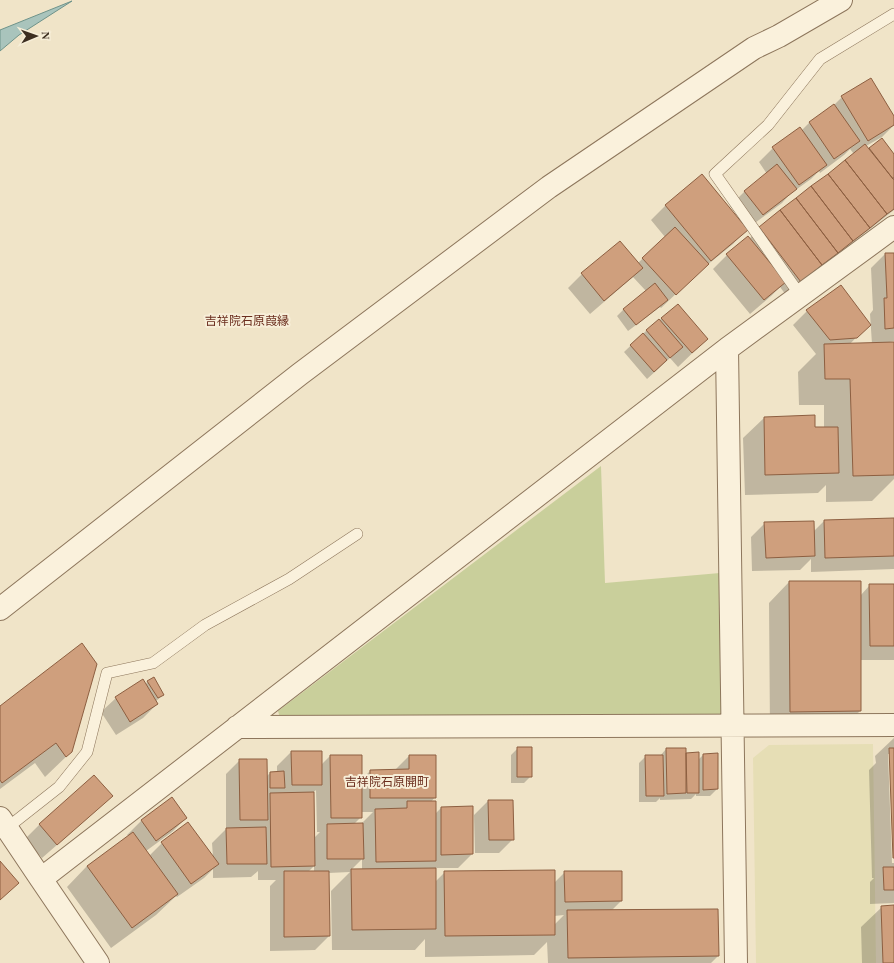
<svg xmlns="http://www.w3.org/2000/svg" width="894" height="963" font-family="'Times New Roman','Noto Sans JP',serif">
	<rect width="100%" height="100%" fill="#f0e4c8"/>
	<path fill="#e6deb5" d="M873,744l3,219h-120l-3,-205 16,-13z"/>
	<path fill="#c9cf9b" d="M601,466l4,117 115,-10 4,139 -9,5 -435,1 -2,-7z"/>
	<path fill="#a9c4bc" stroke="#6f938a" d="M72,1l-53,34 -19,16v-21z"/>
	<path fill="#0003" fill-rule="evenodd" d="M842,97l52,21v7l-12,12 -16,9 3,4 13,-10 12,16v22l-2,1 2,3v28l-108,85 -6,-8 -9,9 -21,18 -37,-45 14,-14 22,-16 11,-11 94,-74 -4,-5 -6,6 -24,18 -1,-2 -8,8 -21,15 -8,9 -34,25 -15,16 -32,26 -40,38 -1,-1 -32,24 -11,-15 6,-6 23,-19 -13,-14 -43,37 -22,-26 14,-14 56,-11 27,-26 -14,-17 14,-14 37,-31 43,51 1,-1 -16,-19 14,-14 23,-18 -8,-12 14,-14 26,-20 2,3 8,-8 24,-17z
		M885,254h9v87l-4,1v1h4v136l-22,22 -46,1v-17l-8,8 -73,2 -2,-57 21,-20 50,10h10v-23h-25l-1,-33 18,-18 -23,-29 14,-14 62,13 -20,21 23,-1 -2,-30 3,-4 -2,-42z
		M662,318l45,21 -29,28 -8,-9 -23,21 -23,-27 22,-21z
		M894,519v50l-83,3v-13l-11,11 -48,1 -1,-34 14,-14 48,9 11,-11z
		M789,582l71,14 10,-11h24v75h-34v51l-20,20 -70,1 -1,-129z
		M148,681l15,14 -7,6 1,3 -14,14 -27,17 -15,-23 15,-14 29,-13z
		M0,707l71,45 -26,25 -10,-14 -35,26z
		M894,738v165l-24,1v-22l4,-4h-2l-3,-108 7,-7 -1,-7zM888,754h2l4,109h-2z
		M518,748l13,28 -7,7h-13v-28z
		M666,749l19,5 13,-1v7l5,-5 14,-1v35l-7,7h-14v-2l-5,5 -31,1v-2l-4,4h-17v-39l7,-7h14z
		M291,752l30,13 9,-9 31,24 9,-9 25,-1 14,-14 26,41 -4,5 4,12 6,-6 31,-1v47l-14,14h-23v14l10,-10 109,11 11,-11 56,29 -10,10 106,-1 1,46 -7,7h-163l-1,-21 -13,13 -109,2v-18l-10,11h-83l-1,-59 19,-19 -22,1 1,63 -14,14 -45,1v-65l6,-6h-18v-9l-7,6 -38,1v-9l-9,9 -27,19 -1,-1 -20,19 -45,33 -44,-61 20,-21 42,-30 -2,-1 14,-14 31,-23 14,20 -14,14 -26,19 3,5 13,-13 51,14 -1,-14 14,-14v-55l14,-14 26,17 4,-4h7v-7zM316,790l1,42h3l-6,6 -1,-45zM361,812h12l-12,12h-7l7,-7zM362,859v11h-11zM314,866v6h-6zM564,915l-10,10v-9z
		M94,776l17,20 -14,14 -55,48 -17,-19 14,-14z
		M488,801l25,38 -14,14h-24l-1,-38z
		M894,906v57h-32l-1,-36 21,-20z"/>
	<path fill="#cf9f7d" stroke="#8d5f41" d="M871,78l23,38v9l-26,16 -27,-45z
		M834,104l26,37 -26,18 -25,-37z
		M800,127l27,38 -28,20 -27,-38z
		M882,138l12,16v23l-1,2 -24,-31z
		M865,144l29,36v29l-7,5 -42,-54z
		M845,160l42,54 -17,14 -42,-54z
		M777,164l20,25 -34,26 -19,-24z
		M702,174l46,56 -37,31 -46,-56z
		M828,174l42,54 -17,13 -42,-55z
		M811,186l42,55 -15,12 -42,-55z
		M796,198l42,55 -16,12 -42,-55z
		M780,210l42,55 -21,17 -42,-55z
		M675,227l34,37 -33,31 -34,-37z
		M748,236l38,46 -22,18 -38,-46z
		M620,241l23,27 -39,33 -23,-28z
		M885,253h9v75l-9,1 -1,-31h3z
		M655,283l13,17 -32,25 -13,-16z
		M841,285l30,40 -14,13 -27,2 -24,-30z
		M678,304l30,35 -16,14 -31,-35z
		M659,319l24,28 -13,11 -24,-28z
		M643,333l24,27 -13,12 -24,-27z
		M894,342v133l-41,1 -3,-97h-25l-1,-35z
		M815,415v12h23l1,46 -74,2 -1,-58z
		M894,518v38l-69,2 -1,-38z
		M814,521l1,35 -49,2 -2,-36z
		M789,581h72v130l-71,1z
		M869,584h25v62h-24z
		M82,643l15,21 -25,88 -6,5 -10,-14 -54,40 -2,-3v-74z
		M154,677l10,18 -6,3 -11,-17z
		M143,679l15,25 -28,18 -15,-25z
		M517,747h15v30h-15z
		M666,748h20v45l-19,1z
		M889,748h5v110h-1z
		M291,751h31v34h-30z
		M699,752v41h-12l-1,-40z
		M718,753v36l-15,1v-36z
		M330,755h32v63h-31z
		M409,755h27v43h-66v-28l39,-1z
		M645,755h18l1,41h-18z
		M239,759h28l1,61h-28z
		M284,771l1,17h-15v-16z
		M94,775l19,21 -56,49 -18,-21z
		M314,792l1,74 -44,1 -1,-74z
		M172,797l15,21 -31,23 -15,-21z
		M488,800h25l1,40h-25z
		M407,801h29v60l-60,1 -1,-53 32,-1z
		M473,806v48l-32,1v-48z
		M188,822l31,42 -28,20 -30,-42z
		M363,823l1,36h-37v-35z
		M266,827l1,37h-40l-1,-36z
		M133,832l45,62 -46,34 -45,-62z
		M0,861l19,22 -19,17z
		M883,867h11v23h-10z
		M436,868v61l-84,1 -1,-61z
		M555,870v65l-110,1 -1,-65z
		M284,871h45l1,65 -46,1z
		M564,871h58v30l-57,1z
		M894,905v58h-11l-2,-57z
		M718,909l1,47 -151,2 -1,-48z"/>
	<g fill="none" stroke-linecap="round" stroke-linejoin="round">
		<g stroke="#8d765c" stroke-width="12">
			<path id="lane" d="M800,295l-85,-121 53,-49 52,-66 74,-45
				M7,828l52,-41 28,-35 20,-79 46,-10 52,-38 84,-46 68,-45"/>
		</g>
		<g stroke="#8d765c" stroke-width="24">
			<path id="street" d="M727,349l9,614
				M0,609l300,-235 249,-187 205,-139 25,-12 62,-36
				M237,727l657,-2
				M0,818l41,61
				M98,963l-57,-84 686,-530 167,-122"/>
		</g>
		<use href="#lane" stroke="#faf1dc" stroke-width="11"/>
		<use href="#street" stroke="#faf1dc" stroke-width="22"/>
	</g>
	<g text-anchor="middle" stroke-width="4" stroke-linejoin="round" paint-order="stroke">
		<g font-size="12" fill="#6b2e1e" stroke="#f7eed8">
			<text x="247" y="325">吉祥院石原葭縁</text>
			<text x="387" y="786">吉祥院石原開町</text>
		</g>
	</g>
	<g transform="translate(36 36) rotate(88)" stroke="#f7eed8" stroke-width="3" paint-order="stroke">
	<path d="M0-3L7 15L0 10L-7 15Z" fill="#3d2e20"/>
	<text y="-6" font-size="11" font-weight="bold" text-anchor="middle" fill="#3d2e20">N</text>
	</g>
</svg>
